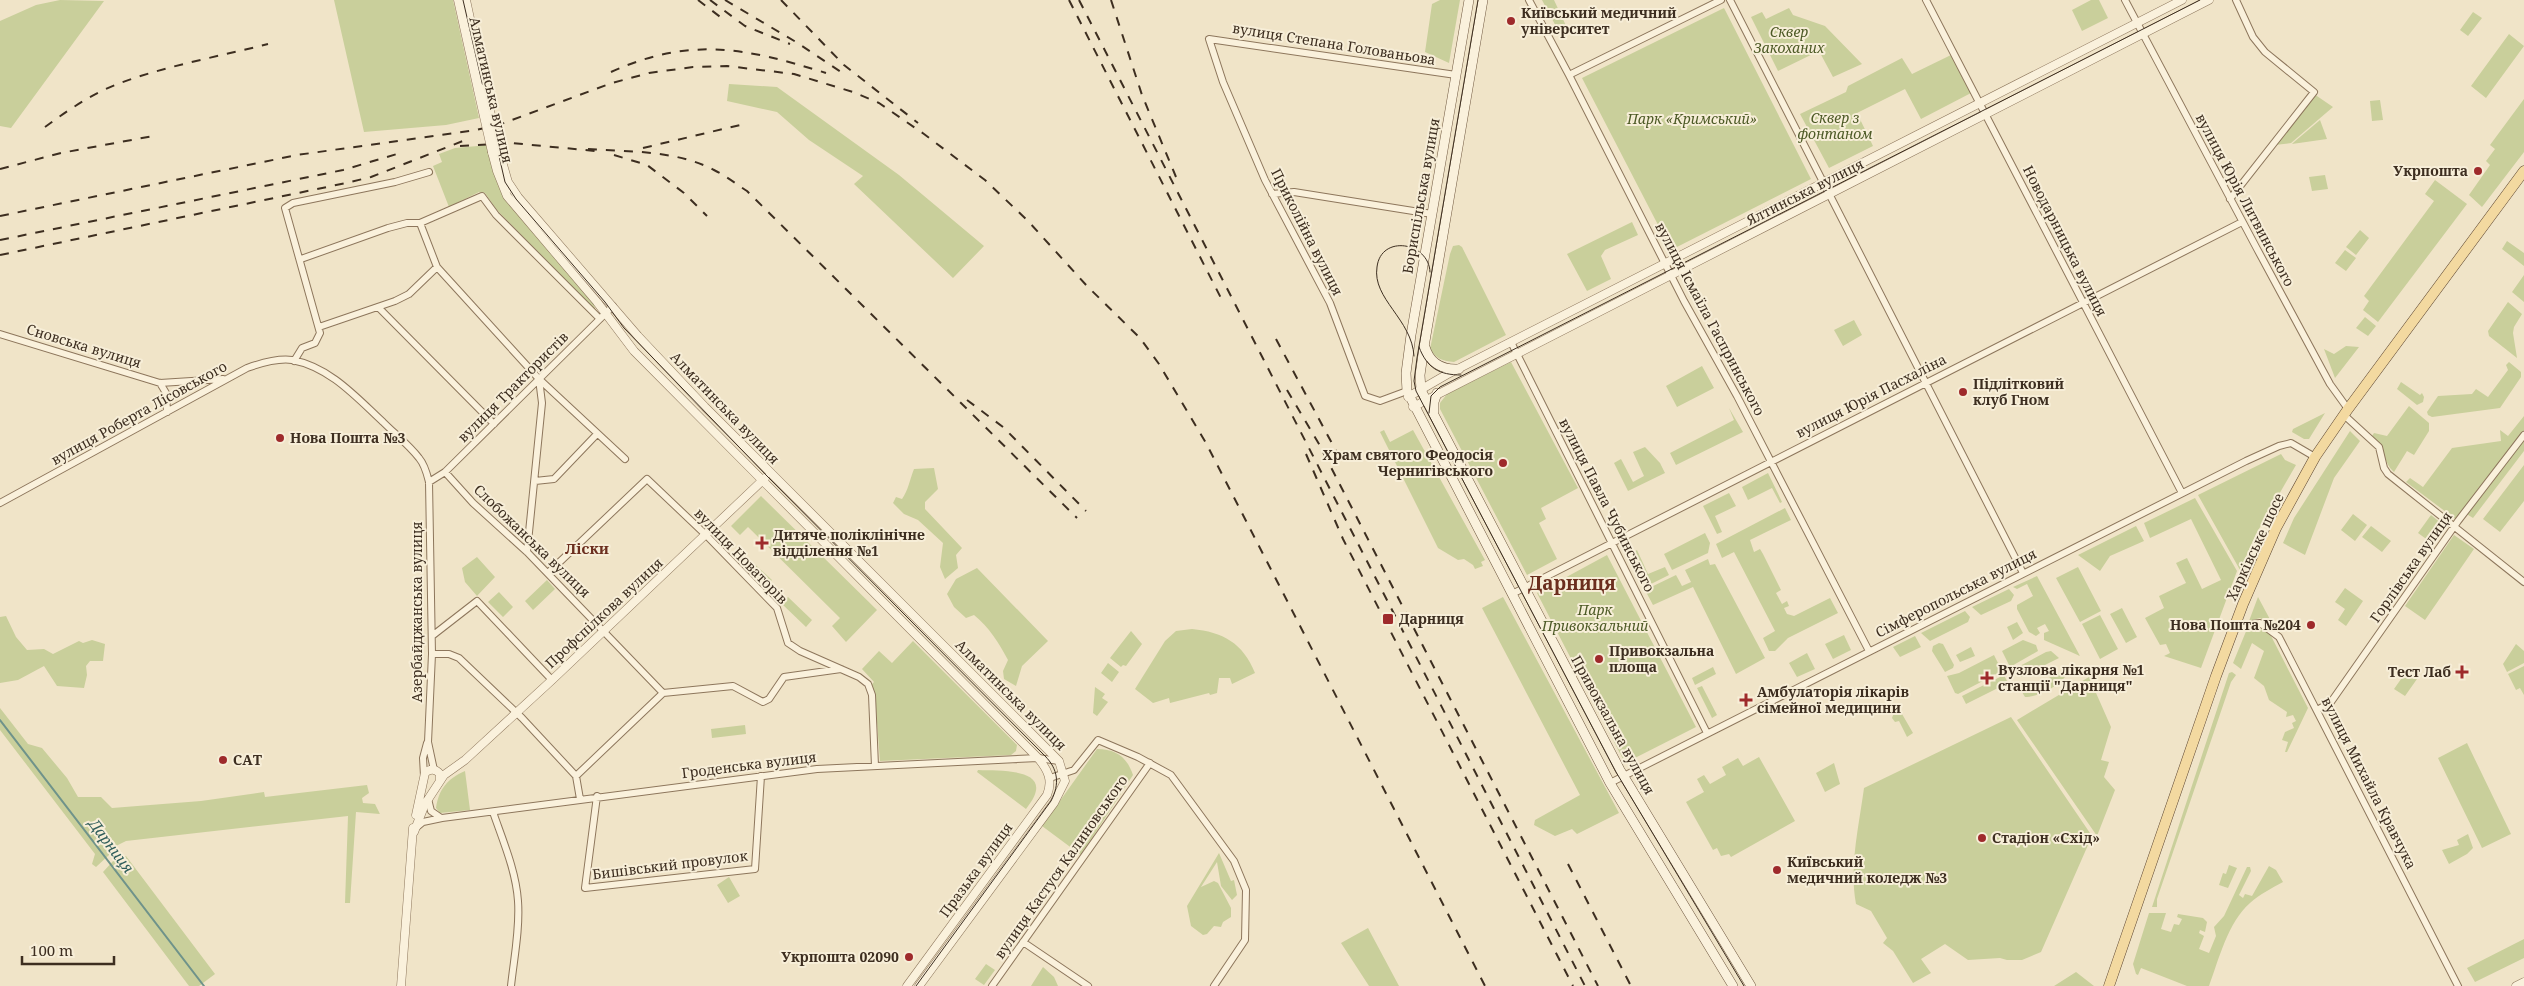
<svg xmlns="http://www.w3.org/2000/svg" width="2524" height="986" font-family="'Noto Serif',serif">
	<rect width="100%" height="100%" fill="#f0e4c8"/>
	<path fill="#c9cf9b" d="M60,0l44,1 -93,127 -11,-2v-105l36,-16z
		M334,0h119l26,118 -33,7 -82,7z
		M1440,0h20l-11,63 -24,-11 7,-48z
		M1542,0h12l14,30 -8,4z
		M2091,0h8l9,18 -26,13 -10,-21z
		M1724,8l87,171 -140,71 -89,-172z
		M1789,8l4,7 32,11 37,38 -29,13 -14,-26 -41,20 -27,-54 11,-5 4,7z
		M2473,12l9,6 -14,18 -8,-6z
		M2509,34l15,12 -38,52 -15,-12z
		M1951,55l20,38 -50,26 -16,-30 -48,24 16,33 -44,22 -29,-54 46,-22 2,-6 54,-28 10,16z
		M729,84l48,3 122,88 85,71 -31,32 -99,-94 9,-8 -54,-36 -32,-28 -50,-11z
		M2314,94l19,13 -42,36 -16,2z
		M2524,99v53l-42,55 -13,-12 21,-30 -4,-4 9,-12 -5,-4z
		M2380,100l3,20 -11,1 -2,-20z
		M2320,120l7,19 -35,5 2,-2z
		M489,145l8,36 7,14 90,109 2,8 -100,-103 -11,-16 -6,-1 -30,15 -16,-41 9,-4 -3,-8 16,-6z
		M2325,175l3,14 -16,2 -3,-14z
		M2435,180l32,24 -89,118 -15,-12 6,-9 -5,-5 70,-95 -9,-7z
		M1632,222l6,13 -33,15 -4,6 10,23 -24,12 -20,-37z
		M2360,230l9,8 -13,17 -10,-8z
		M2507,241l17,12v13l-22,-17z
		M1459,245l3,2 44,88 -52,27c-11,-1 -18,-3 -24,-13l20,-95 3,-8z
		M2345,250l11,8 -10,13 -11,-8z
		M2524,275v27l-12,-10z
		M2508,302l14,12 -8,13 -1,6 4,25 -28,-22 -1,-5z
		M2365,317l11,9 -8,10 -12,-8z
		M1854,320l8,15 -19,11 -9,-16z
		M2346,346l13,1 -24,31 -11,-29 10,5z
		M1511,362l67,126 -37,20 5,11 -7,4 18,36 -30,16 -87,-166v-6l7,-9z
		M2509,362l12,10v5l-21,31 -68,9 -4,-2 -1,-3 11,-16 34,-2 4,-5 12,8 20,-27 -2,-5z
		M1702,366l12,22 -37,19 -11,-21z
		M2401,382l19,13 2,-2 2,4 -1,5 -6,3 -20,-16z
		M2409,406l20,17v8l-15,24 -7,-4 -13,21c-11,-10 -8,-22 -22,-36l2,-3 13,3z
		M1729,408l14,24 -67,33 -6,-12 64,-33z
		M2325,413l-16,26h-5l-12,-7 1,-3z
		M2524,416v35l-51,67 -8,-5 -7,8 -52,-39 4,-4 13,9 29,-39 49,-7 -1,-11 8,6z
		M1384,430l6,12 23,-12 72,130 -4,2 2,4 -8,3 -2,-4 -9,-6 -6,1 -20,-12 -58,-116z
		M2350,431l10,10 -26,37 -29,77 -22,-12 11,-25z
		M1645,447l15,16 5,10 -37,18 -14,-28 7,-4 12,23 11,-6 -11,-24z
		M2281,454l4,6 11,5 -40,69 -16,36 -42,-75z
		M2524,465v36l-24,31 -17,-13z
		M934,468l4,21 -13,13v7l37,39 -6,7 2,13 -13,11 -5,-12 3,-24 -25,-23 -14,-6 -11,-11 3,-6 6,2c6,-8 8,-20 12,-30z
		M1768,473l14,29 -2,1 -8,-15 -24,12 -6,-13z
		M1729,493l7,13 -21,10 7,16 -5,2 -14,-28z
		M761,496l116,114 -31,32 -14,-16 8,-8 -92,-91 -8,8 -9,-9z
		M2195,498l42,73 -36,97 -37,-12 6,-3 -4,-9 -6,1 -15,-27 19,-10 -5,-12 27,-13 -10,-20 11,-5 15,31 19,-9 -30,-61 -41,19 -6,-15z
		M1785,508l6,12 -41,20 4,12 6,-3 3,5 18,36 -5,3 6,11 5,-3 2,5 -5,2 3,6 7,2 36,-18 8,15 -50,25 -13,13h-6l-6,-13 12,-7 -41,-79 -12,6 -6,-14z
		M2353,514l14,11 -12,16 -14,-11z
		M2431,515l11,9 -13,17 -11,-8z
		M2136,526l8,15 -34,15 -10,15 -22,-16z
		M2371,526l20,15 -9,11 -20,-15z
		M1705,533l5,10 -2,10 -36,17 -8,-16z
		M2454,535l20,14 -49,71 -20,-14z
		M1637,550l11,24 17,-7 4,8 -20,10 -15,-33z
		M1607,555l89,172 -71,36 -88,-170z
		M477,557l18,20 -18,19 -12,-14 -3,-14z
		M747,557l25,23 -7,7 -24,-23z
		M1708,559l2,6 5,-1 50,94 -29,16 -43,-87 -40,18 -8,-15 31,-15 6,11 9,-4 -6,-12z
		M2078,567l23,44 -21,11 -24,-44z
		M977,568l71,73 -26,25 -6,20 -12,-7 -1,-8 5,-11c-9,-17 -19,-33 -34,-45l-8,3 -12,-11 -7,-13 9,-15z
		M2037,576l43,80 -36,-16v-7l5,-2 -4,-7 -8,4 3,5 -4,3 -7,-4 -12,-23v-4l16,-9 -6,-12 -10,5 -4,-2z
		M547,580l8,9 -22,21 -8,-9z
		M2345,588l18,13 -17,25 -8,-6 7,-11 -10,-7z
		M2009,589l5,6 -3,6 -30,14 -9,-8z
		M499,592l14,15 -10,10 -15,-15z
		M788,597l24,23 -6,7 -24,-23z
		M1503,597l116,216 -42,21 -5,-5 -17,7 -21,-11 1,-5 45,-25 -98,-187z
		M2258,597l15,28 -13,-7 -11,3z
		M2122,608l15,29 -11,6 -16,-29z
		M1965,611l5,6 -2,5 -38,19 -9,-8z
		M2100,615l18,34 -18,10 -18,-35z
		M6,616l10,21 11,13 17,-1 9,5 26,-13 4,2 9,-3 13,4 -2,17h-13l-4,5 1,9 -3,13 -27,-2 -13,-20 -26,14 -18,3v-66z
		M2017,622l6,11 -10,7 -6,-13z
		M2260,626l9,6 39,76 -21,44h-2l3,-10 -6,-2 3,-8 9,-4 -2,-5 4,-2 -3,-6 -7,2 1,-5 -18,-12 -5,-14 -10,-8 10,-27 -12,-8 -11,26 -8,-6 14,-34z
		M1192,629c31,3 51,14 63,44l-23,11 -2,-6h-11l-2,15 -7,2 -1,-2 -39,10 -1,-5 -16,5 -18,-14 30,-48 11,-10z
		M1131,631l11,13 -16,22 -3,-1 -2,2 -11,-9z
		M1844,635l7,15 -18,9 -8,-15z
		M1915,636l6,11 -21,10 -7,-10z
		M2023,640l13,5 2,6 -28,16 -8,-16z
		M913,641l104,104 -1,6 -5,4 -131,6 -5,-65 -4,-11 3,-3 -12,-13 17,-18 13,12z
		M1939,643l4,1 11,21 -1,3 -8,4 -13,-21 1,-5z
		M2516,644l8,7v12l-17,9 -4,-8z
		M1971,647l4,9 -15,6 -4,-7z
		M2051,651l8,7 -38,19 -3,-10 28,-15z
		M1807,653l8,16 -18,8 -8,-14z
		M1994,655l8,16 -44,23 -3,-1 -8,-17 12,-3z
		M1108,663l11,9 -7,10 -11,-9z
		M2524,666v29l-4,-7 -4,2 -8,-16z
		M1713,667l3,7 -21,11 -3,-7z
		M2064,670l1,7c-8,10 -27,20 -40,20l-3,-5z
		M2232,672l4,3 -5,7 -74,217v8h-5l77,-234z
		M2406,672l11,7 -12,17 -11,-7z
		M2004,675l4,8 -42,21 -4,-8z
		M2089,677l22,50 -10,33 8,2 -5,15 11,13 -18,46 -80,-116z
		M1702,686l15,29 -5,3 -15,-30z
		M1095,687l10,7 -3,4 6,4 -11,14 -4,-3z
		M1896,707h2l15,26 -6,4 -8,-16 -4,1 -3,-4z
		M0,708l28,36 14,4 25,30 11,19h23l11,11 89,-7 63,-9 1,5 102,-12 2,8 -7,5 1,5 12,1 5,10 -24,-2 -6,91h-5l3,-87 -222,25 -14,7 -3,7 -13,12 -4,-3 3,-10 -95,-124z
		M2011,717l81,119 -51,116 -19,8h-15l-7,-2 -32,2 -23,-16 -24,15 10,14 -18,10 -20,-32 -10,-8 4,-5 -16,-27 -15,-7c-7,-38 3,-78 8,-116z
		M745,725l1,9 -34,4 -1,-9z
		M2467,743l44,91 -29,14 -44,-90z
		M1097,749c19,0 30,8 36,26l-52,80 -39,-29z
		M1759,757l36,64 -64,36 -2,-3 -8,2 -4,-8 -4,2 -27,-48 18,-10 -7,-13 7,-4 6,9 16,-9 -4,-8 16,-9 5,8z
		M1834,763l6,21 -15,8 -9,-19z
		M978,770c26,1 81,-2 48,39l-49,-37z
		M465,771l5,39 -30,3 -4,-5c3,-19 11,-29 29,-37z
		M2468,834l5,14 -6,6 -18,10 -7,-14 17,-5 -2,-5z
		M1219,853l12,28 3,-1 3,15 -5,5 -11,-14 -4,-24 -16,25 13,-6 4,2 13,25v9l-8,5 -2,5 -7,-1 -7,8 -4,1 -12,-9 -4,-20z
		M126,856l89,118 -16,12h-10l-86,-114 11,-12z
		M2229,865l8,3 -9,20 -9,-3 4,-12 3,1z
		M2269,866l7,4 7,12c-11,6 -23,12 -33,21 -22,19 -31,56 -41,83h-22l-46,-18 -3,7 -2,-1 -3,-10 16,-51h17l-5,16 10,3 3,-8 5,1 3,-6 -5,-2 1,-3 25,4 4,4 -2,10 -5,-2 -1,3 5,3 -5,13 10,4 7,-17 -2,-9 10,-11 23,-49h3l1,4 -12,24 4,3 2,-4 7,2z
		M729,877l11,19 -12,7 -11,-18z
		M1368,928l31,58h-30l-28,-43z
		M2524,939v19l-49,24 -8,-14z
		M986,964l9,6 -11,15 -9,-6z
		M1043,967l11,10 4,9h-27z
		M2076,972l18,14h-40z"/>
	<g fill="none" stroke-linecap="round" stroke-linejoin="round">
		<path stroke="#6f938a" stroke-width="2" d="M0,720l204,266"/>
		<g stroke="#8d765c" stroke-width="8">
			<path id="minor" d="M1529,0l40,75 115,226 53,95 132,255
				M1730,0l293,573
				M1926,0l256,493
				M2125,0l131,247 74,137 18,25
				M1569,75l152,-75
				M1272,194l22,-2 138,22
				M2230,199l84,-107 -49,-40 -12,-15 -17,-37
				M420,223l17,44 102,112 86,80
				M301,259l87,-31 19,-5h13l62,-27 14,19 104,104
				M378,307l116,117
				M319,327l76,-26 14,-7 28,-27
				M0,334l160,49 63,-4
				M1511,342l196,391
				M294,361l8,-13 13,-5 5,-10 -35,-125 8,-5 102,-21 34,-10
				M160,383l6,10 1,19
				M1407,391l-27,10 -15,-5 -35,-93 -65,-123 -42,-98 -14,-43 247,36
				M2344,415l35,32 5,21 4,6 136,108
				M445,472l28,31 54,49 136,141
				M535,481l19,-2 43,-45
				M429,482l16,-10 168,-166
				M0,503l247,-135c14,-5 30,-10 45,-8 38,7 65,38 91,62 12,12 26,23 36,36 6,7 8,16 10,24l3,172 -4,88 6,28
				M527,552l15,-149 -3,-24
				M548,573l99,-94 59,56 71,73 11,35 12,8 59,26 9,7 4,11 3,71
				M1512,594l730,-372
				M2235,626l25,-3 19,14 179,349
				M432,636l45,-35 75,79
				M432,654h17l10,4 63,60 54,58 4,23
				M2317,710l14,-8 127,-181 66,-86
				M424,776l-1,-18 4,-15
				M576,776l87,-83 70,-7 30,16 6,-3 15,-22 57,-8
				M1050,778l24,-8 24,-30 40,17 33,18 63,86 12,29 -1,50 -31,46
				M1610,783l636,-322 33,-15 12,-3 24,14
				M597,796l-12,92 170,-19 6,-93
				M428,799l3,12 10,7
				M493,812c10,29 23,59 25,89 2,28 -4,57 -7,85
				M417,827l6,-5 19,-4 375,-49 221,-11 21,3
				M1023,942l65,44
				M992,986l158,-223"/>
		</g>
		<g stroke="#8d765c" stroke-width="9">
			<path id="tertiary" d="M458,0l20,90
				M466,0l19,88
				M499,151l9,31 10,15 120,139 67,71 354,354 6,20 -11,22 -135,183
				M492,152l5,19 10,25 90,106 37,49 404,407c10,12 15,22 9,37l-140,191
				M1408,397l38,-22 736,-375
				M1413,407l796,-407
				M416,815l9,-42c5,-5 11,-4 15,1v7
				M414,832l11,-28 19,-29 21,-15 87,-80 213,-202
				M401,986l12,-158
				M2516,986l8,-4"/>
		</g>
		<g stroke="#6f573f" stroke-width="10">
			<path id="secondary" d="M1469,0l-58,335 -5,38 1,18 203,392 123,203
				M1483,0l-59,347 -4,28 1,15 199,380 131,216
				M1425,347c5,17 18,23 34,22
				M1434,412v-10l3,-9"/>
		</g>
		<g stroke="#5b4430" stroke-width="11">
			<path id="primary" d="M2109,986l107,-310 27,-72 33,-76 39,-71 33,-48 176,-238"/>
		</g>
		<use href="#minor" stroke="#faf1dc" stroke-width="6"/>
		<use href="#tertiary" stroke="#faf1dc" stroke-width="8"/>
		<use href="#secondary" stroke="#faf1dc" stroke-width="9"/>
		<use href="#primary" stroke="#f3d9a0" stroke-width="10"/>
		<path stroke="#3d2e20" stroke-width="1" d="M463,0l42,182 11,17 89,103 19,26 143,148 278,280c13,13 15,28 6,45l-135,185
			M1478,0l-61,358 -3,23 2,10 200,381 128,214
			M1419,347c8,21 20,28 42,28
			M1414,356c-2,-37 -42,-57 -37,-89 4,-33 52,-25 53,5
			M1429,413l2,-17 9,-9 760,-387"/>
		<path stroke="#3d2e20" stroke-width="2" stroke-dasharray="9 9" stroke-linecap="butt" d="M698,0l25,19
			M710,0l35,26 45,18
			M725,0l71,42 51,34
			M781,0l63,65 74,58
			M1069,0l154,302
			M1079,0l506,986
			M1111,0l31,95 34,82
			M611,72c80,-36 135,-24 215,1
			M45,127c22,-16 45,-32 70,-42 49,-19 102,-28 153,-41
			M460,146l52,-3 83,8
			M643,148l97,-23
			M588,149c42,3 88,1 126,21 12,6 22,14 33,21l330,327
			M614,155l33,10 37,28 23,23
			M0,169l61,-16 92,-17
			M0,216l297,-61 179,-25 25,-6 111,-41 37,-10 44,-6 34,-1 67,8 59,18 26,11 45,31 61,46 43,41 59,65 53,52 19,26 47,79 279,543
			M0,240l343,-70 54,-16
			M0,255l346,-72 25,-6 97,-38
			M1276,339l66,123
			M1287,390l32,54 279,542
			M967,400l36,27 83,84
			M1306,454l37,85 230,447
			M1568,864l63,122"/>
		<g stroke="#8d765c" stroke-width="9" stroke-linecap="butt">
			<path id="tertiary-bridge" d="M485,88l14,63
				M478,90l14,62"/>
		</g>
		<use href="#tertiary-bridge" stroke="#faf1dc" stroke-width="8"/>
	</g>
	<g fill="#9e2a2b" stroke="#f7eed8" stroke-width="2">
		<circle cx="1511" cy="21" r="5"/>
		<circle cx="2478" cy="171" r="5"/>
		<circle cx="1963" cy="392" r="5"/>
		<circle cx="280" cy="438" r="5"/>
		<circle cx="1503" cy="463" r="5"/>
		<path d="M759.5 535.5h5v5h5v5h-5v5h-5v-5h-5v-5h5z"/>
		<rect x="1382" y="613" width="12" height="12" rx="2.5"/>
		<circle cx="2311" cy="625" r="5"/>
		<circle cx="1599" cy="659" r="5"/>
		<path d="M2459.5 664.5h5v5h5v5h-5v5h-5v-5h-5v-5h5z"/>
		<path d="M1984.5 670.5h5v5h5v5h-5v5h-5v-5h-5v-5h5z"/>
		<path d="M1743.5 692.5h5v5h5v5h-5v5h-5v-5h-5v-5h5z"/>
		<circle cx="223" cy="760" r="5"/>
		<circle cx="1982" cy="838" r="5"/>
		<circle cx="1777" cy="870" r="5"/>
		<circle cx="909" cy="957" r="5"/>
	</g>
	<g text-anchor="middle" stroke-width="4" stroke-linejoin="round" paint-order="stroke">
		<g font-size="14" font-weight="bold" fill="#3d2e20" stroke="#f7eed8" text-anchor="start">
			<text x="1521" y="18">Київський медичний<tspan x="1521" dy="16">університет</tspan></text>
			<text x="2468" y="176" text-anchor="end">Укрпошта</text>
			<text x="1973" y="389">Підлітковий<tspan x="1973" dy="16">клуб Гном</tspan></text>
			<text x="290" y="443">Нова Пошта №3</text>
			<text x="1493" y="460" text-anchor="end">Храм святого Феодосія<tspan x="1493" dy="16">Чернигівського</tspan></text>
			<text x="773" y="540">Дитяче поліклінічне<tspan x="773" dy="16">відділення №1</tspan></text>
			<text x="1399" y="624">Дарниця</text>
			<text x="2301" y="630" text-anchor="end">Нова Пошта №204</text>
			<text x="1609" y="656">Привокзальна<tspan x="1609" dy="16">площа</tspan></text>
			<text x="1998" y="675">Вузлова лікарня №1<tspan x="1998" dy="16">станції "Дарниця"</tspan></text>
			<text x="2451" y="677" text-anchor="end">Тест Лаб</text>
			<text x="1757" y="697">Амбулаторія лікарів<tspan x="1757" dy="16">сімейної медицини</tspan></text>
			<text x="233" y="765">САТ</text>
			<text x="1992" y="843">Стадіон «Схід»</text>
			<text x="1787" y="867">Київський<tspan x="1787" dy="16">медичний коледж №3</tspan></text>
			<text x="899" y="962" text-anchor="end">Укрпошта 02090</text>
		</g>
		<g font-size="14" font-style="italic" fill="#4d5a26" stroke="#f7eed8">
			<text x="1789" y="37">Сквер<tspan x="1789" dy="16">Закоханих</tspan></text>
			<text x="1835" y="123">Сквер з<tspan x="1835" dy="16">фонтаном</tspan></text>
			<text x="1692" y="124">Парк «Кримський»</text>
			<text x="1595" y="615">Парк<tspan x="1595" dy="16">Привокзальний</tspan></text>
		</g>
		<g font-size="14" fill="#3d2e20" stroke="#f7eed8">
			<text transform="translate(1334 44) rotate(9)" y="5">вулиця Степана Голованьова</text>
			<text transform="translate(491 90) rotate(77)" y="5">Алматинська вулиця</text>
			<text transform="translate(1805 192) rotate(-27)" y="5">Ялтинська вулиця</text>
			<text transform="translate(1421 196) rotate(-80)" y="5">Бориспільська вулиця</text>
			<text transform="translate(2245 200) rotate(62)" y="5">вулиця Юрія Литвинського</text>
			<text transform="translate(1307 232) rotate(63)" y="5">Приколійна вулиця</text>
			<text transform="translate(2065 241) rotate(63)" y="5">Новодарницька вулиця</text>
			<text transform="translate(1710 319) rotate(62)" y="5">вулиця Ісмаїла Гаспринського</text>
			<text transform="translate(84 346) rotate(17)" y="5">Сновська вулиця</text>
			<text transform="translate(513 387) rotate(-45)" y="5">вулиця Трактористів</text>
			<text transform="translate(1871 396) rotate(-27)" y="5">вулиця Юрія Пасхаліна</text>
			<text transform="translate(725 408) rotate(46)" y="5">Алматинська вулиця</text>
			<text transform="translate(139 413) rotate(-29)" y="5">вулиця Роберта Лісовського</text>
			<text transform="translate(1607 505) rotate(63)" y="5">вулиця Павла Чубинського</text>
			<text transform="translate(532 541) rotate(44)" y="5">Слобожанська вулиця</text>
			<text transform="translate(2255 547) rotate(-65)" y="5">Харківське шосе</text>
			<text transform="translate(741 556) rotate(46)" y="5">вулиця Новаторів</text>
			<text transform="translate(2411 567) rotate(-55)" y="5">Горлівська вулиця</text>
			<text transform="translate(1956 593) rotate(-27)" y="5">Сімферопольська вулиця</text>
			<text transform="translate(417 612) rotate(-90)" y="5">Азербайджанська вулиця</text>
			<text transform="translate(604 613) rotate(-43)" y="5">Профспілкова вулиця</text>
			<text transform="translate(1011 695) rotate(45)" y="5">Алматинська вулиця</text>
			<text transform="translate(1613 725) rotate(61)" y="5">Привокзальна вулиця</text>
			<text transform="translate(749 765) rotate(-7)" y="5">Гроденська вулиця</text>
			<text transform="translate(2369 783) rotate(63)" y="5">вулиця Михайла Кравчука</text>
			<text transform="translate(670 865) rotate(-7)" y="5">Бишівський провулок</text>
			<text transform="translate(1061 867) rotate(-55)" y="5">вулиця Кастуся Калиновського</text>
			<text transform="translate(976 870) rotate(-54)" y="5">Празька вулиця</text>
		</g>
		<g font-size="15" font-weight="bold" fill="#6b2e1e" stroke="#f7eed8">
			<text x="587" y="554">Ліски</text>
		</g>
		<g font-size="15" font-style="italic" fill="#2f5d5a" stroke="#f7eed8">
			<text transform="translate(111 846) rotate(53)" y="5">Дарниця</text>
		</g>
		<g font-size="19" font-weight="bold" fill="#6b2e1e" stroke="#f7eed8">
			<text x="1572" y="590">Дарниця</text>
		</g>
	</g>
	<path d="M22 956v8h92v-8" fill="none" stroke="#3d2e20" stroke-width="2.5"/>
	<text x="30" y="956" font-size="15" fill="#3d2e20" stroke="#f7eed8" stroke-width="4" paint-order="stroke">100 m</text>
</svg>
